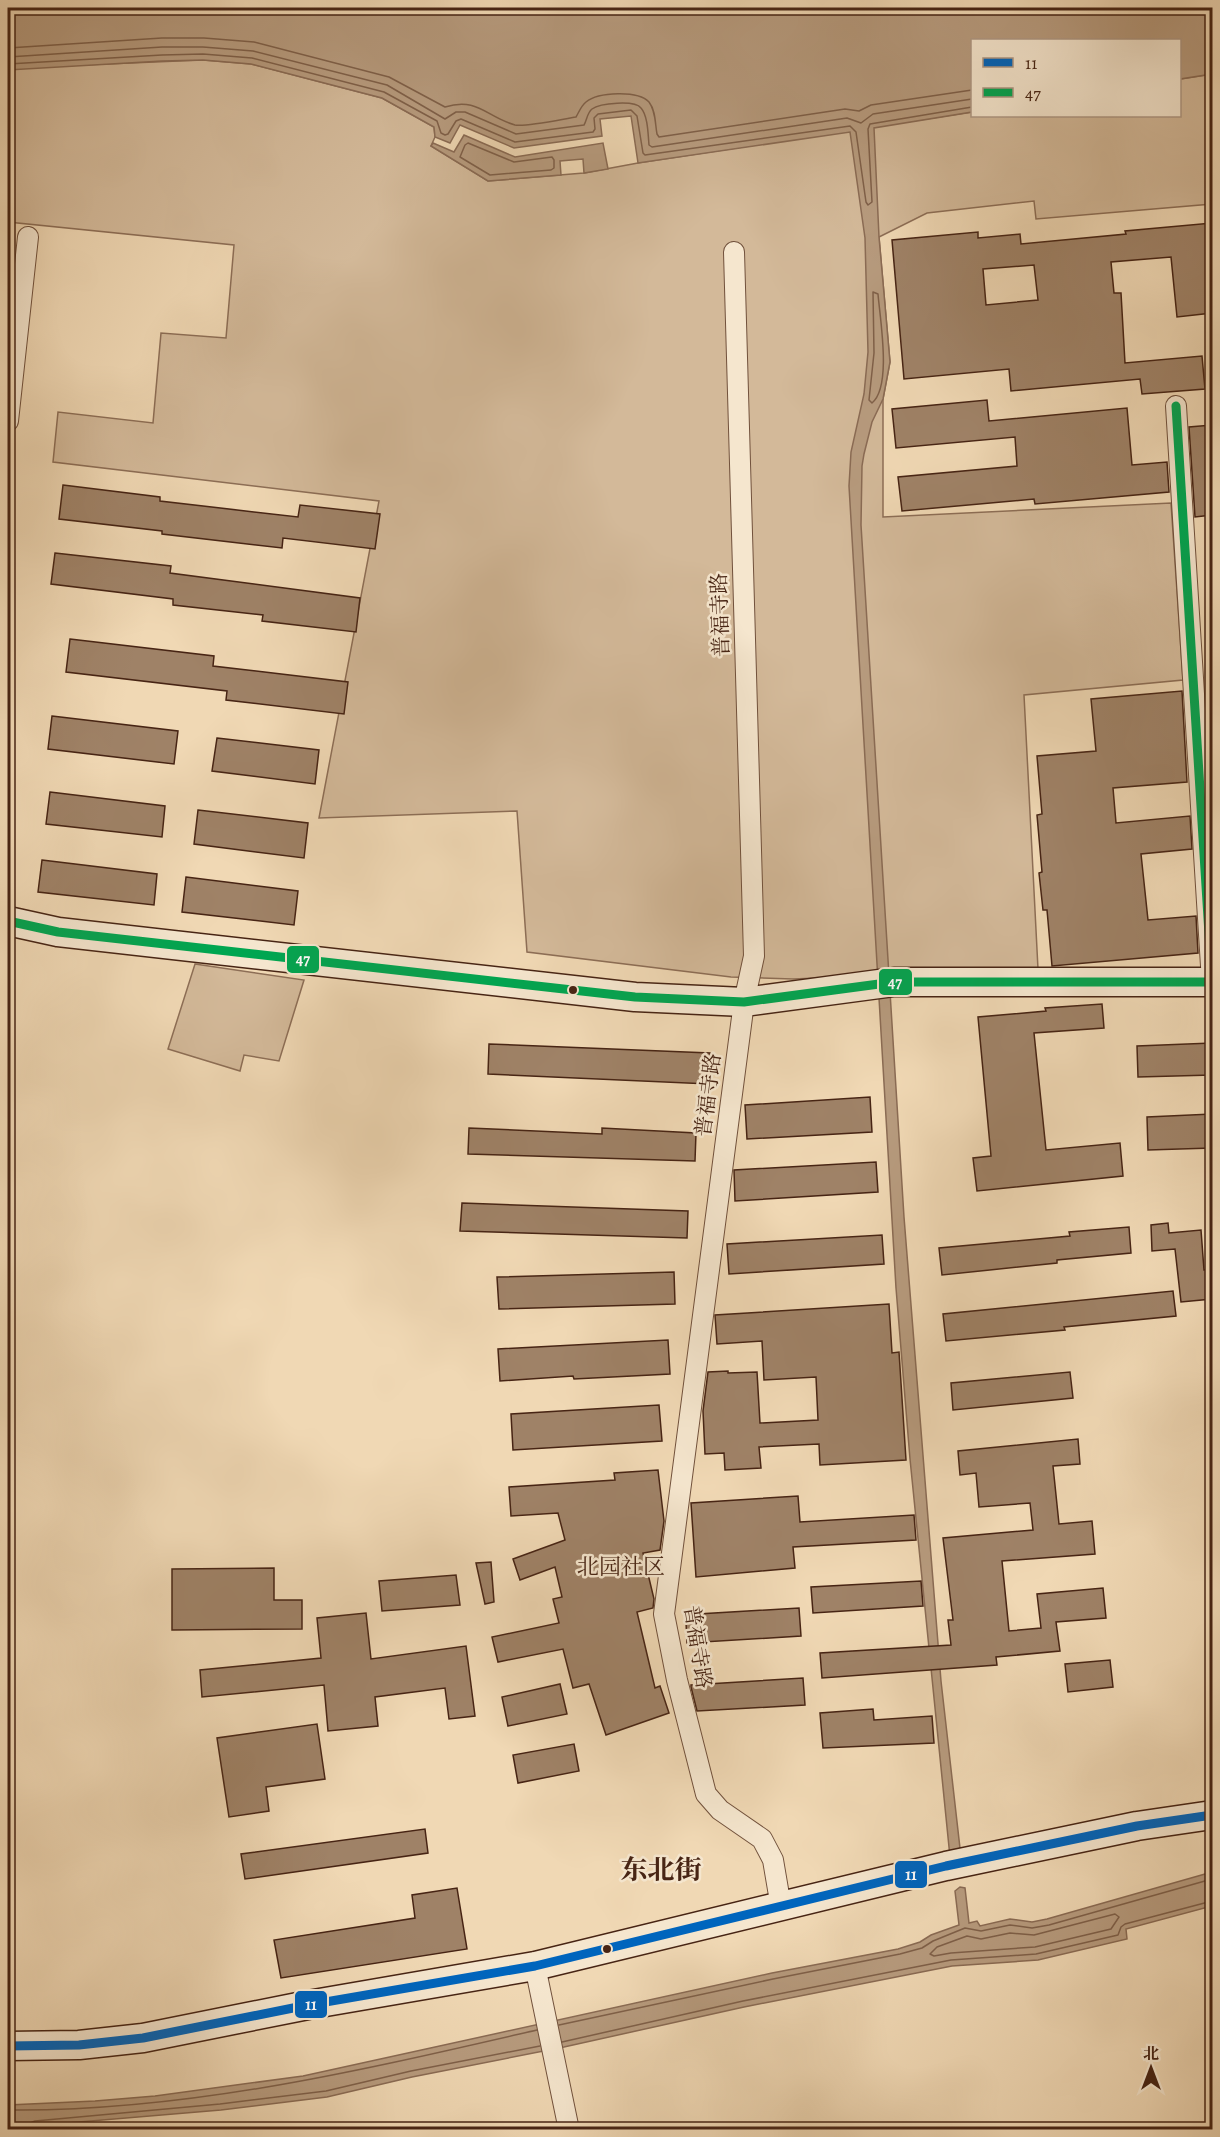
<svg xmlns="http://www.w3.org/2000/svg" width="1220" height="2137" font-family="Alegreya,'Noto Serif SC',serif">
	<rect width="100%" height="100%" fill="#f0d8b4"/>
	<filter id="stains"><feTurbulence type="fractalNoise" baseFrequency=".00333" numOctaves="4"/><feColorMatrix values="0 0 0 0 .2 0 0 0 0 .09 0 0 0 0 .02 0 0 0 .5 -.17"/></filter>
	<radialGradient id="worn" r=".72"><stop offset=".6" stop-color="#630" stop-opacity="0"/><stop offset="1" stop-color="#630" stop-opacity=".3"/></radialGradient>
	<path fill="#d3b999" stroke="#8d6e56" stroke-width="1.5" d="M203,60l48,4 131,34 52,29 1,10 -4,9 57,35 96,-8 54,-10 334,-51v4h208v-37l32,-5v130l-176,15 -2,-18 -107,12 -48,24 11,125 -7,37v118l288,-14 12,177 -159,15 14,274 -245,10 -62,-2 -204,-25 -10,-141 -198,7 60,-317 -326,-39 5,-50 95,11 8,-90 65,5 8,-93 -226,-23v-152l25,-3z
		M195,964l109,16 -25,81 -35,-6 -4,16 -72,-22z"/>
	<path fill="#b79b7e" stroke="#8a6b54" stroke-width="1.5" d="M8,8h1204v66l-32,5v-39h-208v72l-98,16 5,109 11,125 -7,37 -11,23 -8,32 -2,12 -1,59 43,692 37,464 20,176h-11l-40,-398 -14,-171 -47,-802 2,-34 13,-58 4,-42 -3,-114 -15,-106 -212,31 -7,-47 -31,3 2,17 -88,12 -54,-23 -10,18 -15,-6 -1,-10 -52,-29 -131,-34 -48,-4 -41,1 -154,9z
		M464,135l51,22 88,-14 5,26 -24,4 -1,-14 -23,2 1,14 -73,6 -57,-35 2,-3 21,9z
		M1212,1872v34l-86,23 1,10 -89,21 -86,6 -208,41 -180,40 -152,30 -85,20 -106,13 -213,18v-23l87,-4 60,-5 148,-20 469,-103 126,-24 22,-7 11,-7 28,-10 -4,-34 5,-4 5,1 4,35 8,-2 3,5 30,-7 22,3 15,-3z"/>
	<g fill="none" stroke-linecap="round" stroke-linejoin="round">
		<path stroke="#7f6049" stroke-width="1.5" d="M8,48l154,-10h42l50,4 135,35 56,30c33,-10 41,10 70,18 11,2 48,-6 61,-8 3,-5 5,-11 10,-15 12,-10 52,-12 63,0 7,9 6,22 8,32l2,3 186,-28 14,2 12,-6 101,-15
			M8,57l154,-10h41l50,4 134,34 58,34 11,-7h9l51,22 68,-9c3,-5 3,-12 8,-16 8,-6 43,-9 49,-1 7,8 7,26 8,37l3,2 195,-29 14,5 12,-9 99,-15
			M8,64l154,-9 41,-1 49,4 132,34 53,29 4,12 4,2 3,-1 8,-13 5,-2 54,23 78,-10 2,-3 -1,-11 4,-4 33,-4 6,6 6,37 2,2 205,-29 6,6 10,70 2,3 4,-3 -4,-73 2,-5 102,-17
			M468,143l46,19 38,-5 2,3v8l-3,2 -61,5 -30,-18 5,-12z
			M873,292l5,2c2,25 14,93 -6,109l-3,-3 5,-47z
			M1115,1914l4,3 -8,12 -76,18 -84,6 -17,3 -4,-2 7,-7 30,-11 14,3 29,-6 24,2z
			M559,2025l214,-46 127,-25 22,-6 11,-7 32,-13 16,3 29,-6 22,3 17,-3 163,-46
			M562,2042l181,-41 208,-41 85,-6 82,-19 3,-8 4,-3 87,-23
			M8,2110c179,2 355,-40 529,-80
			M29,2130l1,-7 5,-2 185,-17 106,-13 85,-20 129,-25"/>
	</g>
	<path fill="#9f8267" stroke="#472414" stroke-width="1.5" fill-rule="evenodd" d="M1212,223v90l-35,4 -6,-60 -60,5 3,31h7l4,70 77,-7 3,33 -63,5 -2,-15 -129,12 -2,-22 -105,10 -12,-139 86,-8v6l42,-4 1,10 105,-10 -1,-3zM1034,265l4,35 -52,5 -3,-36z
		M987,400l2,21 138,-13 5,57 35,-3 2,30 -134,12 -1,-5 -132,12 -4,-34 119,-11 -2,-29 -119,11 -4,-39z
		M1212,425v90l-17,2 -6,-90z
		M63,485l97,12v4l138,16 2,-12 80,9 -5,35 -92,-11 -1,10 -120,-14v-3l-103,-12z
		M55,553l116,13 -1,7 190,25 -4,34 -94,-11 1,-6 -90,-10v-6l-122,-15z
		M70,639l144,17 -1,10 135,16 -4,32 -118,-14 1,-9 -161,-19z
		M1182,691l5,91 -74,6 3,35 74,-7 2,33 -51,5 7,66 48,-4 2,37 -146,13 -5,-56h-4l-4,-37 3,-1 -5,-57 5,-1 -5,-58 59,-5 -5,-52z
		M52,716l126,15 -4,33 -126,-15z
		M217,738l102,12 -4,34 -103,-13z
		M50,792l115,14 -3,31 -116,-13z
		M198,810l110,13 -4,35 -110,-14z
		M42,860l115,14 -3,31 -116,-13z
		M186,877l112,14 -4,34 -112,-13z
		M1102,1004l2,24 -70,5 12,117 74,-7 3,33 -146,15 -4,-33 18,-2 -13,-139 68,-6 -1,-3z
		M1212,1043v32l-74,2 -1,-31z
		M489,1044l221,9 -1,31 -221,-10z
		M870,1097l2,35 -125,7 -2,-34z
		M1212,1114v34l-64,2 -1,-33z
		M469,1128l133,6v-6l94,5 -1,28 -227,-7z
		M876,1162l2,30 -143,9 -1,-31z
		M462,1203l226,8 -1,27 -227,-7z
		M1168,1223l1,10 32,-3 3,40 8,-1v30l-31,3 -6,-53 -23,2 -1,-26z
		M1129,1227l2,26 -74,7v3l-115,12 -3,-27 131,-12 -1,-4z
		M882,1235l2,29 -155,10 -2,-30z
		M674,1272l1,32 -176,5 -2,-32z
		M1173,1291l3,25 -112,11 1,3 -119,11 -3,-27z
		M889,1304l3,49 7,-1 7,108 -86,5 -1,-21 -60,3 2,21 -36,2 -1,-17 -19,1 -2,-43 5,-39 20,-1v2l29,-1 3,51 58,-3 -2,-43 -52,3 -2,-39 -45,3 -2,-29z
		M668,1340l2,34 -96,5 -1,-3 -73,5 -2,-32z
		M1070,1372l3,26 -120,12 -2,-27z
		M659,1405l3,36 -149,9 -2,-36z
		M1078,1439l2,25 -27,2 6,58 33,-3 3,33 -93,7 7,70 32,-3 -4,-34 66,-6 3,30 -50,4 4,29 -64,6 1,8 -175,13 -2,-25 131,-8 -3,-25h5l-10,-82 90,-8 -3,-27 -51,4 -3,-34 -16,2 -2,-24z
		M658,1470l6,51 -4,29 -17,3 11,46 -1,9 -16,4 18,76 5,-2 9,27 -63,22 -17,-51 -16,4 -10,-39 -65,13 -6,-25 67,-14 -6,-24 9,-2 -7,-30 -35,13 -7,-21 52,-19 -7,-27 -47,3 -2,-29 106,-7 -1,-7z
		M798,1496l2,26 114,-7 2,25 -123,7 2,21 -99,9 -5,-74z
		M491,1562l3,40 -9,2 -9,-41z
		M274,1568v32h28v29l-130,1v-61z
		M456,1575l4,30 -78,6 -3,-30z
		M921,1581l2,25 -110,7 -2,-26z
		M799,1608l2,28 -114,7 -1,-21 13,-1 -1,-7z
		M366,1613l5,46 95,-13 9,70 -26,3 -4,-31 -70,9 3,29 -50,5 -4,-46 -122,12 -2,-27 121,-12 -4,-40z
		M1110,1660l3,27 -45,5 -3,-28z
		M803,1678l2,27 -108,6 -6,-24v-2z
		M560,1684l7,30 -59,12 -6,-29z
		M873,1709l1,11 58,-4 2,27 -111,5 -3,-35z
		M317,1724l8,55 -59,8 3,24 -40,6 -12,-79z
		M574,1744l5,27 -61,12 -5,-28z
		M425,1829l3,24 -183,26 -4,-25z
		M457,1888l10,61 -186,29 -7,-38 141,-22 -3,-23z"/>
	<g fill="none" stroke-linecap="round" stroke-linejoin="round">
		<g stroke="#71513c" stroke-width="22">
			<path id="street" d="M734,252l20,704 -10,46 -80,612 13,66 29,114 14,16 42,29 11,21 8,47
				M1176,406l36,576
				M8,421l20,-184
				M535,1966l34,164"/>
		</g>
		<g stroke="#472414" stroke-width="31">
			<path id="secondary" d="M8,921l50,11 577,65 109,5 150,-20h318
				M8,2046l71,-1 64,-7 165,-33 227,-39 411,-100 191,-40 75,-11"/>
		</g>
		<use href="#street" stroke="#f5e6ce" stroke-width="20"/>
		<use href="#secondary" stroke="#f5e6ce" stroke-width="28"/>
		<g stroke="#f5e6ce" stroke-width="14">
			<path id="bus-1" d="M8,2046l71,-1 64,-7 165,-33 227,-39 411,-100 191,-40 75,-11"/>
		</g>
		<g stroke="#f5e6ce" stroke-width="14">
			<path id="bus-2" d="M8,921l50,11 577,65 109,5 150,-20h318l-36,-576"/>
		</g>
		<use href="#bus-1" stroke="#0065bd" stroke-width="9"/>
		<use href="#bus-2" stroke="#00a651" stroke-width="9"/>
	</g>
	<g fill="#472414" stroke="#f5e6ce" stroke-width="2">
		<circle cx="573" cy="990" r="5"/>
		<circle cx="607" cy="1949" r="5"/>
	</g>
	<g text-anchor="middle" stroke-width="5" stroke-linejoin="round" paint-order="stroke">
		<g font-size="21" fill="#472414" stroke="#f5e6ce">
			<text transform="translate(720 615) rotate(-92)" y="7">普福寺路</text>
			<text transform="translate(708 1095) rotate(-83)" y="7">普福寺路</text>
			<text transform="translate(698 1647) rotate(81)" y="7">普福寺路</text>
		</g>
		<g font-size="22" fill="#472414" stroke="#f5e6ce">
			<text x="621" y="1574">北园社区</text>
		</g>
		<g font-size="27" font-weight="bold" fill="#472414" stroke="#f5e6ce">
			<text x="661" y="1879">东北街</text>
		</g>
	</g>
	<g stroke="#f5e6ce" stroke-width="2">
		<rect x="286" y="945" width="34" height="29" rx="6" fill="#00a651"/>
		<rect x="878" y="968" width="35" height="28" rx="6" fill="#00a651"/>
		<rect x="894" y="1860" width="34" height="29" rx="6" fill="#0065bd"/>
		<rect x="294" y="1990" width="34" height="29" rx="6" fill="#0065bd"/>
	</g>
	<g font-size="16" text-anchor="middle" font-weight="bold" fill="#fff">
		<text x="303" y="965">47</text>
		<text x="895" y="988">47</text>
		<text x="911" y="1880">11</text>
		<text x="311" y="2010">11</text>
	</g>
	<rect width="1220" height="2137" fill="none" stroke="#f0d8b4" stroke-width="30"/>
	<rect x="9" y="9" width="1202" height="2119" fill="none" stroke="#472414" stroke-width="3"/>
	<rect x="15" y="15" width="1190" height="2107" fill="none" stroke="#472414" stroke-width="1.5"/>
	<rect x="971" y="39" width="210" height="78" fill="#f5e6ce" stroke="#af9884" stroke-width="1.5"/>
	<rect x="983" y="58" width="30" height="9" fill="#0065bd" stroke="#af9884" stroke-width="1.5"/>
	<text x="1025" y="69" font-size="18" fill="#472414">11</text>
	<rect x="983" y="88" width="30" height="9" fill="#00a651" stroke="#af9884" stroke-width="1.5"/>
	<text x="1025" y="99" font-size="18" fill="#472414">47</text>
	<g transform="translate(1151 2068)" stroke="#f5e6ce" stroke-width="4.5" paint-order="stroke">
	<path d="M0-4.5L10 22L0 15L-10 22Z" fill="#472414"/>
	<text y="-9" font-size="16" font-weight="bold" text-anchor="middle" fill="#472414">北</text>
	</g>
	<rect width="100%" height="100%" filter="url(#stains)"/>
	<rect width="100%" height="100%" fill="url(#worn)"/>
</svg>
